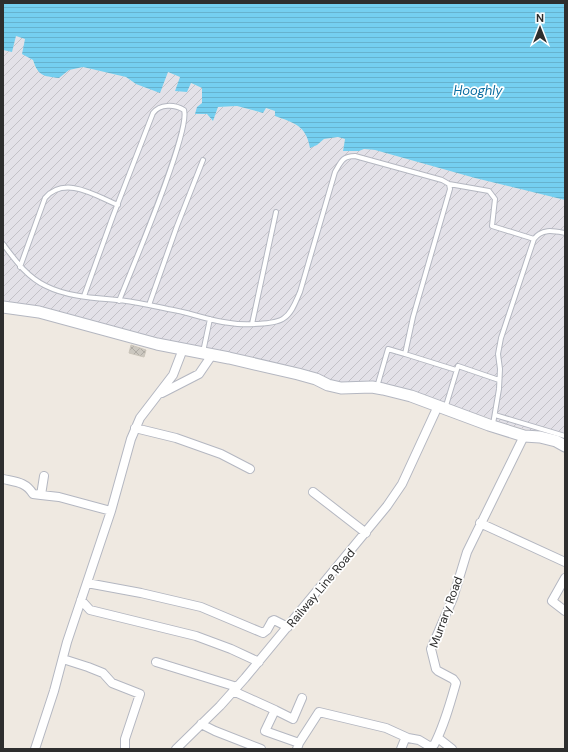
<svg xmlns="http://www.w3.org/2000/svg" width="568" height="752" font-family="'DM Sans',sans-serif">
	<defs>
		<pattern id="industrial-furrows" width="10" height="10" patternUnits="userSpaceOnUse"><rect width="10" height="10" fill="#e3e1e8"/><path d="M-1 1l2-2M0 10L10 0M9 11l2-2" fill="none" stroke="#c3c1c7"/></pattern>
		<pattern id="water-rules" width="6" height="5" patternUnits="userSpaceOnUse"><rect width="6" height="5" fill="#75cff0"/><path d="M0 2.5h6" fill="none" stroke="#66b2ce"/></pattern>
		<pattern id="building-cross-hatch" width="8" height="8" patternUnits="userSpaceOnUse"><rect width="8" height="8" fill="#cbc7bf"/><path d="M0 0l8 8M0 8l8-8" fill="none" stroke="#afaba4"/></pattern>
	</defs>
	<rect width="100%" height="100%" fill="#efe9e1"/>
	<path fill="url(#industrial-furrows)" d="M16,36l9,3 11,31 23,8 9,-8 15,-3 43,10 10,7 32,-12 12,5 -5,14 15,-8 12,5v15l-7,11h12l6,7 5,-14 19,-1 25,7 3,-5 10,3v5l18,7 11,7 5,10 8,5 7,-6 14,-2 7,2 -2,11 21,-1 11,1 100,28 90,22v240l-58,-16 -112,-37 -57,-4 -27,-11 -180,-39 -64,-18 -57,-13 -7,1v-253l9,1z"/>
	<path fill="url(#water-rules)" d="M3,3h562v197l-90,-22 -100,-28 -11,-1 -5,2h-16l2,-12 -7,-2 -14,2 -7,6 -7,3c-4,-23 -16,-25 -35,-32v-5l-9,-3 -3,5 -26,-7 -19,1 -5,14 -6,-7h-12l2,-7 5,-4v-15l-11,-5 -4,9 -12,-1 5,-14 -12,-5 -8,21 -24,-9 -10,-7 -43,-10 -14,3 -10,8c-16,-2 -21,-2 -26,-18l-11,-6 3,-15 -9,-3 -4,16 -9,-2z"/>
	<path fill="url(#building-cross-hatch)" stroke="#cbc5ba" d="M131,345l15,5 -2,7 -15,-4z"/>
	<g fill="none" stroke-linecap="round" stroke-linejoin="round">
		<g stroke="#b4b7c1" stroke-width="6">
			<path id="lane" d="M449,184l40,7 6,8 -3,27 42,13 -33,99 -3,16 2,15 -1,20 -6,35
				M534,239c8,-11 20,-8 31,-6
				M3,244c12,16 24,33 43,42 24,12 54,12 80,15 14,2 28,5 42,8 21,3 41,12 62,14 11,2 46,2 54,-5 8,-5 12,-17 16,-26l35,-120c6,-10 7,-16 20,-16l87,24 7,4 1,5 -37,128 -8,37 -17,-5 -11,38
				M20,267l25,-69c20,-23 51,-2 73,7
				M84,296l29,-80 40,-103c7,-9 21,-9 31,-3 7,21 -54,163 -65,191
				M149,305l28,-79 26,-66
				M252,324l24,-112
				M203,352l7,-33
				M405,354l51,16
				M445,409l13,-43 41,14
				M495,415l70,21"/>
		</g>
		<g stroke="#b4b7c1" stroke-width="10">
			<path id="street" d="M162,393l37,-19 13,-19
				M135,428l41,10 45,16 29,15
				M3,479c13,3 23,3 30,15l8,1 3,-19
				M313,492l53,41
				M41,495l18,2 52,14
				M480,523l85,39
				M565,578l-13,23 13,10
				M87,583l54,10 60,14 62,26 4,-3 5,-9 2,-1 14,7
				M81,600l9,10 106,26 35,13 28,13
				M63,659l25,8 15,6 9,10 28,11 -15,45v10
				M156,662l81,25
				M233,691l42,19 -10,21 34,12
				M275,710l18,9 9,-21
				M201,724l14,7 46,18
				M438,738l14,11
				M35,749l19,-58 13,-49 44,-131 20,-72 9,-21 33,-43 10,-26
				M176,749l44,-43 25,-28 142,-172 15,-22 36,-78
				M297,749l2,-6 20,-31 67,16 22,10
				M401,749l4,-10 3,-1 11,2 10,6 5,-1c10,-19 16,-41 22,-62l-3,-4 -15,-8 -2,-2 -5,-20 22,-51 14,-46 57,-116"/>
		</g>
		<g stroke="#b4b7c1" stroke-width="13">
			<path id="secondary" d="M3,307l36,5 118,32 72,14 69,16 18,5 12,6 13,3 31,-1 11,2 28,7 78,29 35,11 16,1 16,4 9,5"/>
		</g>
		<use href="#lane" stroke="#fff" stroke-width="4"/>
		<use href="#street" stroke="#fff" stroke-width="8"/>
		<use href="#secondary" stroke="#fff" stroke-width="11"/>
	</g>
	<g text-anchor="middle" stroke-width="3.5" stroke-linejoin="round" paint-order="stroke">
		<g font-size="12" fill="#2e2e2e" stroke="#fff">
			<text transform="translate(321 588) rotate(-50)" y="4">Railway Line Road</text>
			<text transform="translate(446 612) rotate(-70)" y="4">Murrary Road</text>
		</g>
		<g font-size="13" font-style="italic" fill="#0d6fa3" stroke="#fff">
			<text x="478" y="95">Hooghly</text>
		</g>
	</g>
	<rect width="568" height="752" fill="none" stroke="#2e2e2e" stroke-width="8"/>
	<g transform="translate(540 28)" stroke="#ffffff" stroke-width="3" paint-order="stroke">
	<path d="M0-3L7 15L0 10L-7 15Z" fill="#2e2e2e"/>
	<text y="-6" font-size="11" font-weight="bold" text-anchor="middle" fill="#2e2e2e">N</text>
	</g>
</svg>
